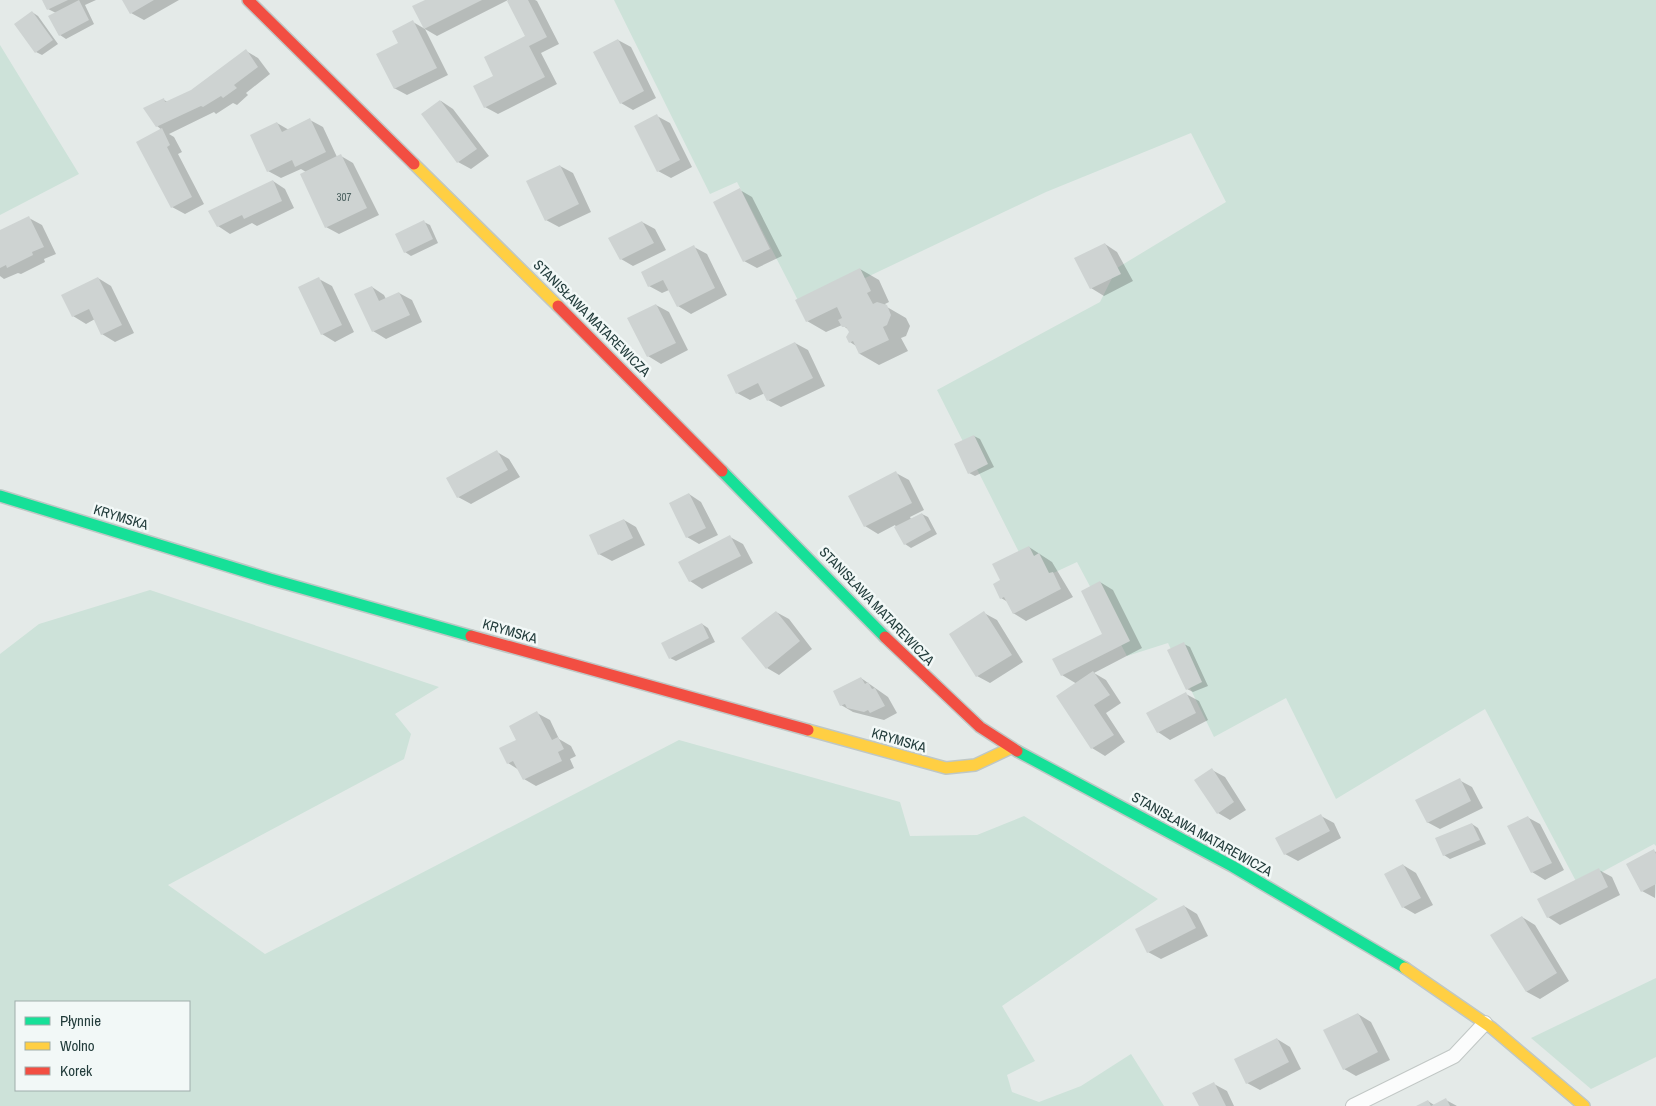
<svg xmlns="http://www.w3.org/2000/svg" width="1656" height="1106" font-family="'Archivo Narrow',sans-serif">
	<rect width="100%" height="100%" fill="#e4eae8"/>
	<path fill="#cde2d9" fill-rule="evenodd" d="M614,0h1042v846l-2,-2 -76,41 -93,-176 -149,90 -50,-101 -72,39 -46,-94 -41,13 -50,-94 -43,20 -97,-192 163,-88 17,-34 109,-66 -35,-69 -145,59 -244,116 -65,-126 -27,12z
		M0,45l79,129 -79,41z
		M150,590l289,97 -44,27 16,20 -7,25 -236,126 97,69 414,-214 221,62 10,34 67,-1 47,-19 134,83 -156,107 33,55 -28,14 5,17 27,10 42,-16 50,-32 33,52h-1164v-452l39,-30zM16,1002h173v88h-173z
		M1656,978v79l-65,32 -60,-51z"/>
	<path fill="#0003" d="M43,0h53l-11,5 9,19 -28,15 -6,-4 -4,-22 -8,-4z
		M124,0h55l-35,20 -13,-7z
		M428,0h107l2,1 22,43 -18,9 16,31 -59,30 -13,-7 9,-31 32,-39 -18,-37 -71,36 -12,-7 23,46 -41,20 -13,-7 6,-44 13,-22 12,7 -11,-22z
		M32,12l6,4 20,28 -16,11 -6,-3z
		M618,40l13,7 25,51 -23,12 -12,-7z
		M246,51l12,7 12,16 -24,19 2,2 -11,10 -4,-2 -17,11 -2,-2 -45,22 5,3 8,15 -4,2 26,50 -19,10 -13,-7 -10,-77 -5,-4 7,-26 4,2 24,-11z
		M441,101l12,8 36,47 -18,13 -13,-7 -36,-48z
		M657,116l13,7 22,44 -21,11 -13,-7z
		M310,120l13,7 14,30 4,-1 12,7 26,52 -40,19 -13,-7 -20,-55 -5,-3 -20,9 -13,-7 9,-48 12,7z
		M560,166l13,7 18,39 -32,15 -13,-7z
		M273,181l12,8 9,19 -37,18 -5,-3 -22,11 -12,-8z
		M740,190l12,7 30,59 -25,12 -13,-7z
		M29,218l13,7 14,29 -12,5 1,3 -24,12 -3,-1 -14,6 -4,-3v-44z
		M424,222l6,3 8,18 -27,13 -6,-4z
		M642,222l13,7 11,21 -33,16 -12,-7z
		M1105,244l12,8 16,29 -29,15 -13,-8z
		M694,247l13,7 20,41 -36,19 -13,-8 -9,-16 -7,3 -13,-7z
		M860,269l19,11 10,22 -4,2 2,3 19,11 4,8 -4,10 -5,2 7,13 -29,14 -19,-11 -4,-8 -6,-4 -1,-12 -7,-5 -16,7 -19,-11z
		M98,278l13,8 23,47 -19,9 -13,-8 -7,-15 -9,5 -13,-8z
		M319,279l13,7 22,46 -19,10 -13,-8z
		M372,287l12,8 2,4 13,-6 13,7 10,22 -36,17 -13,-8z
		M656,305l13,7 19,38 -27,14 -13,-8z
		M795,343l13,7 17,36 -44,21 -13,-7 -3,-7 -15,7 -13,-7z
		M974,436l6,3 14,28 -19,9 -6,-3z
		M497,452l12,7 11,18 -49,27 -13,-7z
		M896,473l13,7 15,30 -14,7 1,2 11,-5 6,3 9,17 -26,14 -6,-4 -10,-19 -17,9 -13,-8z
		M689,494l12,8 17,33 -19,9 -12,-7z
		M624,520l12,7 9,18 -33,16 -13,-7z
		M730,537l13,7 10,19 -51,26 -12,-8z
		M1029,547l23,15 21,35 -47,24 -13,-8 -5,-11 -7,-4 1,-17z
		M1100,582l13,8 29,58 -48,25 12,7 15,23 -15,10 19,29 -20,14 -13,-8 -34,-52 19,-12 -15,-9 42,-41z
		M776,612l13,7 23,30 -33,26 -12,-7z
		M984,613l13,7 26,42 -33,21 -13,-7z
		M702,624l6,4 7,14 -39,19 -6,-3z
		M1184,644l6,3 18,39 -15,6 -6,-3z
		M861,678l27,19 9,16 -13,7 -31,-8 -12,-7z
		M1186,694l13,7 9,19 -38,20 -12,-8z
		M537,713l13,7 9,19 12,7 5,10 -6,3 4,9 -38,18 -12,-7 -5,-9 -11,-7z
		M1212,770l13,7 21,33 -16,10 -12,-7z
		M1459,780l13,7 11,21 -43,21 -13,-7z
		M1321,816l13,7 7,15 -43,23 -13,-7z
		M1527,817l13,7 24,46 -19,10 -13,-8z
		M1472,824l6,4 8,16 -36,15 -6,-4z
		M1654,851l2,1 -1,46 -13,-7z
		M1403,865l13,8 17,32 -18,9 -12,-7z
		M1599,870l13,7 8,18 -60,30 -12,-8z
		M1184,906l13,8 11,22 -47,23 -13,-7z
		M1522,917l13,8 34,56 -29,18 -13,-7 -35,-56z
		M1358,1014l13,8 19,38 -34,16 -12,-7z
		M1277,1039l13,8 11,22 -41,21 -13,-7z
		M1214,1084l13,7 7,15h-34z
		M1446,1100l11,6h-38l9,-5 6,4z"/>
	<path fill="#ced3d2" d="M42,0h26l-21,10z
		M79,0l10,20 -30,16 -11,-20z
		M122,0h32l-24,14z
		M425,0h57l-58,29 -12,-23z
		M509,0h19l19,37 -18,9 16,31 -61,31 -11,-22 20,-10 -9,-19 41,-21 -18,-35z
		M32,11l21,29 -18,13 -21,-29z
		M413,20l24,48 -43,21 -18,-35 22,-11 -6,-12z
		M618,39l26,52 -24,13 -27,-52z
		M246,49l12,18 -24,18 3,3 -14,10 -2,-2 -18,11 -2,-1 -45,21 -13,-19 21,-10 1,4 26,-12z
		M440,100l37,49 -20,14 -36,-49z
		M657,114l23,46 -23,12 -23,-46z
		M310,118l16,34 -31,15 -3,-7 -25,12 -17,-37 27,-13 5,10z
		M162,128l8,17 -3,2 25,50 -21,11 -35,-66z
		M341,154l26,54 -42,20 -25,-54z
		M560,165l19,39 -34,17 -19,-40z
		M273,180l9,21 -38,18 -2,-4 -25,12 -9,-16z
		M740,188l30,61 -27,13 -30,-60z
		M29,216l15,31 -12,5 1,3 -26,13 -1,-3 -6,3v-38z
		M424,220l9,19 -29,14 -9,-19z
		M642,221l12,22 -34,17 -12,-22z
		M1105,243l16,31 -31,15 -16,-31z
		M694,245l21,43 -38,19 -14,-27 -15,7 -7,-15z
		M860,268l11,23 -4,2 6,11 4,-2 10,3 4,10 -4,10 -4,2 6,13 -30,14 -6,-13 -4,2 -3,-6 3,-5 -3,-5h-4l-4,-7 4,-2 -5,-11 -31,15 -11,-22z
		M98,277l24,48 -21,10 -12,-26 -17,8 -11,-22z
		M319,277l23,48 -21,10 -23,-48z
		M372,286l7,15 20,-9 11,23 -38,17 -18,-38z
		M656,304l20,39 -29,14 -20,-39z
		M795,342l18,36 -46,23 -9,-18 -22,11 -9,-19z
		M974,435l14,29 -20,10 -14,-30z
		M497,450l11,20 -51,28 -11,-20z
		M896,471l16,32 -48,24 -16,-31z
		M689,493l17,35 -20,10 -17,-35z
		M922,513l9,17 -27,15 -10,-18z
		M624,519l9,19 -35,17 -9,-20z
		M730,535l11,21 -52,26 -11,-20z
		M1029,546l5,10 5,-3 10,20 4,-1 8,17 -48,25 -9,-17 -4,2 -7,-15 7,-4 -8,-16z
		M1100,581l30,60 -69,35 -9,-17 50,-25 -21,-43z
		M776,611l24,30 -34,28 -25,-31z
		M984,611l28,44 -36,22 -27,-43z
		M702,623l7,15 -40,21 -8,-16z
		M1184,642l18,40 -16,8 -19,-40z
		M1093,671l17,24 -16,10 20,30 -23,14 -35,-53z
		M861,677l4,7 3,-2 4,7 3,-1 10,18 -15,7 -2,-3 -4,2 -17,-4 -2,-4 -5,2 -7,-15z
		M1186,692l10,21 -39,20 -11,-20z
		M537,711l15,29 6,-3 6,12 -6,3 4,9 -39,19 -10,-19 -6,3 -8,-16 17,-8 -7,-14z
		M1212,768l22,34 -17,12 -23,-34z
		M1460,778l11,23 -44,22 -12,-23z
		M1321,814l9,17 -46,24 -9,-17z
		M1528,816l24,47 -21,10 -24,-47z
		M1472,823l8,17 -37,16 -8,-18z
		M1654,849l2,5v30l-15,8 -15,-28z
		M1403,864l18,34 -19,10 -18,-34z
		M1599,868l9,19 -61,31 -10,-19z
		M1184,905l12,23 -49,25 -12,-24z
		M1522,916l35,57 -31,19 -36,-57z
		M1358,1013l20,39 -35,18 -20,-40z
		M1277,1038l12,24 -43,22 -12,-25z
		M1214,1082l12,24h-27l-7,-13z
		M1446,1098l4,8h-34l12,-6 3,6z"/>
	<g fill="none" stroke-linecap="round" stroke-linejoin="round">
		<g stroke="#c1c7c5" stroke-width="16">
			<path id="lane" d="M1353,1106l101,-50 31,-33"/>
		</g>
		<g stroke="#bfc7c5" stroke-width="14">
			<path id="fast" d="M722,471l163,166
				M0,496l270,83 201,57
				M1017,751l215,115 173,102"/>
		</g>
		<g stroke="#bfc7c5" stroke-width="14">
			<path id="slow" d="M414,164l144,142
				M808,730l138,38 29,-3 36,-17
				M1405,968l87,60 92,78"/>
		</g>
		<g stroke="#bfc7c5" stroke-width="14">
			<path id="jam" d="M248,0l166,164
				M558,306l164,165
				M471,636l337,94
				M885,637l95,90 37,24"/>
		</g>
		<use href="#lane" stroke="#fbfcfc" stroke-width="14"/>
		<use href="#fast" stroke="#16e098" stroke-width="11"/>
		<use href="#slow" stroke="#ffcf43" stroke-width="11"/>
		<use href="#jam" stroke="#f24e42" stroke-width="11"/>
	</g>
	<g text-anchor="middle" stroke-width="5" stroke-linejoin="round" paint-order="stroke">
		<g font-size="11" fill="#4d6261">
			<text x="344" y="201">307</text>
		</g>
		<g font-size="14" fill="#223c3b" stroke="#f2f8f7">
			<text transform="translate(592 318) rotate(45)" y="5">STANISŁAWA MATAREWICZA</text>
			<text transform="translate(121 517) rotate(17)" y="5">KRYMSKA</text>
			<text transform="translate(877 606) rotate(46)" y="5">STANISŁAWA MATAREWICZA</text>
			<text transform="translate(510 631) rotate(16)" y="5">KRYMSKA</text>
			<text transform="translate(899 740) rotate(16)" y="5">KRYMSKA</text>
			<text transform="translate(1202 834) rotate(29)" y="5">STANISŁAWA MATAREWICZA</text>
		</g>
	</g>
	<rect x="15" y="1001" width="175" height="90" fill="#f2f8f7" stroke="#9fadac"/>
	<rect x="25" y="1017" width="25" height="8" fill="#16e098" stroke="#9fadac"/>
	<text x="60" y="1026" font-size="15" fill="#223c3b">Płynnie</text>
	<rect x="25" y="1042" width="25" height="8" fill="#ffcf43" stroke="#9fadac"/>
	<text x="60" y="1051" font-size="15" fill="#223c3b">Wolno</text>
	<rect x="25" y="1067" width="25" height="8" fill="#f24e42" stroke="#9fadac"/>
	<text x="60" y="1076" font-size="15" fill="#223c3b">Korek</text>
</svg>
